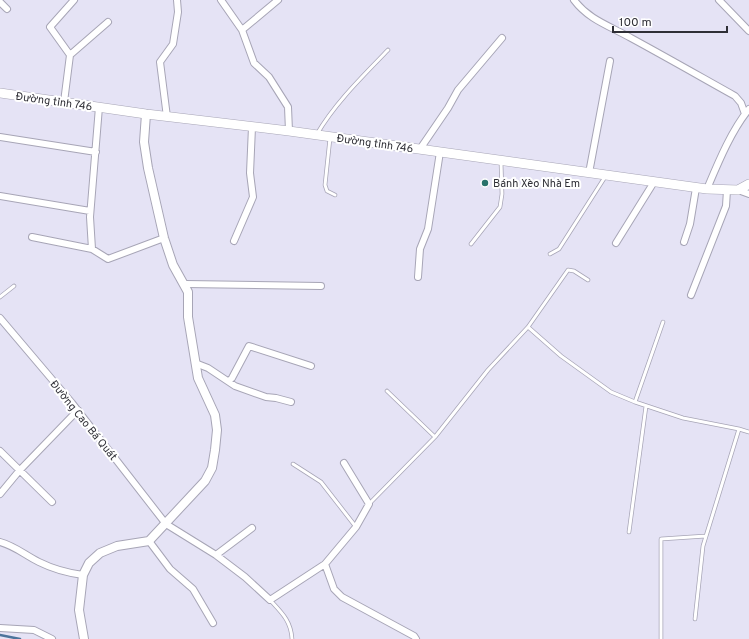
<svg xmlns="http://www.w3.org/2000/svg" width="749" height="639" font-family="Overpass,sans-serif">
	<rect width="100%" height="100%" fill="#e5e3f5"/>
	<g fill="none" stroke-linecap="round" stroke-linejoin="round">
		<path stroke="#4c749b" stroke-width="2.5" d="M0,635l20,4"/>
		<g stroke="#a7a5b6" stroke-width="4.5">
			<path id="service" d="M317,134c18,-31 46,-58 71,-84
				M330,138l-5,47 2,6 8,4
				M471,244l29,-37 2,-13 -1,-32
				M550,254l9,-5 46,-72
				M0,297l14,-11
				M528,327l33,29 50,36 24,10 48,16 56,11
				M387,391l48,46
				M635,402l28,-80
				M293,464l28,18 35,45
				M369,504l66,-67 53,-67 40,-43 40,-57 6,1 14,9
				M629,532l17,-126
				M270,600c12,13 21,21 22,39
				M695,619l8,-73 36,-117 10,3
				M661,639v-100l45,-3"/>
		</g>
		<g stroke="#a7a5b6" stroke-width="8">
			<path id="minor" d="M221,0l21,30 12,33 15,14 19,30 1,24
				M574,0c15,20 36,26 57,38 35,19 70,39 104,58l6,7 4,11
				M719,0l30,31
				M0,2l7,7
				M242,30l36,-30
				M70,55l38,-33
				M64,102l6,-47 -20,-28 24,-27
				M167,117l-7,-55 13,-18 5,-32 -1,-12
				M0,137l96,15
				M420,149l28,-41 10,-18 44,-52
				M589,173l21,-112
				M707,189c11,-26 24,-58 42,-80
				M738,190l11,4
				M0,196l90,15
				M32,237l60,12 16,10 56,-21
				M234,241l19,-44 -3,-24 2,-46
				M684,242l6,-18 6,-36
				M616,243l38,-61
				M92,249l-2,-32 9,-110
				M418,277l2,-28 8,-20 12,-77
				M185,284l136,2
				M691,295l35,-89 1,-16
				M0,318l72,85 94,121 50,31 29,22 25,23 55,-36 31,-37 13,-23 -25,-41
				M195,363l13,5 27,18 31,11 10,1 15,4
				M229,381l3,-3 17,-32 62,20
				M0,451l52,51
				M0,494l19,-23 59,-61
				M149,541l21,28 23,20 20,34
				M0,542c15,4 25,13 39,20 14,7 29,11 44,13
				M216,555l36,-27
				M325,564l9,25 8,8 72,39 2,3
				M0,628l34,2 18,9"/>
		</g>
		<g stroke="#a7a5b6" stroke-width="10">
			<path id="tertiary" d="M84,639l-5,-29 4,-35 6,-12 11,-10 17,-7 32,-5 56,-60 7,-13 3,-18 2,-20 -2,-15 -17,-37 -10,-61v-25l-15,-27 -9,-27 -16,-70 -4,-26 2,-28"/>
		</g>
		<g stroke="#a7a5b6" stroke-width="10">
			<path id="secondary" d="M0,93l146,21 143,17 418,58 31,1 11,-6"/>
		</g>
		<use href="#service" stroke="#fff" stroke-width="3"/>
		<use href="#minor" stroke="#fff" stroke-width="6"/>
		<use href="#tertiary" stroke="#fff" stroke-width="8"/>
		<use href="#secondary" stroke="#fff" stroke-width="9"/>
	</g>
	<circle fill="#29726b" stroke="#fff" stroke-width="1.5" cx="485" cy="183" r="4"/>
	<g text-anchor="middle" stroke-width="4" stroke-linejoin="round" paint-order="stroke">
		<g font-size="11" fill="#2f2f36" stroke="#fff">
			<text transform="translate(54 101) rotate(8)" y="4">Đường tỉnh 746</text>
			<text transform="translate(375 143) rotate(8)" y="4">Đường tỉnh 746</text>
			<text transform="translate(84 420) rotate(51)" y="4">Đường Cao Bá Quát</text>
		</g>
		<g font-size="11" fill="#2f2f36" stroke="#fff" text-anchor="start">
			<text x="493" y="187">Bánh Xèo Nhà Em</text>
		</g>
	</g>
	<path d="M613 26v6h114v-6" fill="none" stroke="#2f2f36" stroke-width="2"/>
	<text x="619" y="26" font-size="12" fill="#2f2f36" stroke="#ffffff" stroke-width="3" paint-order="stroke">100 m</text>
</svg>
